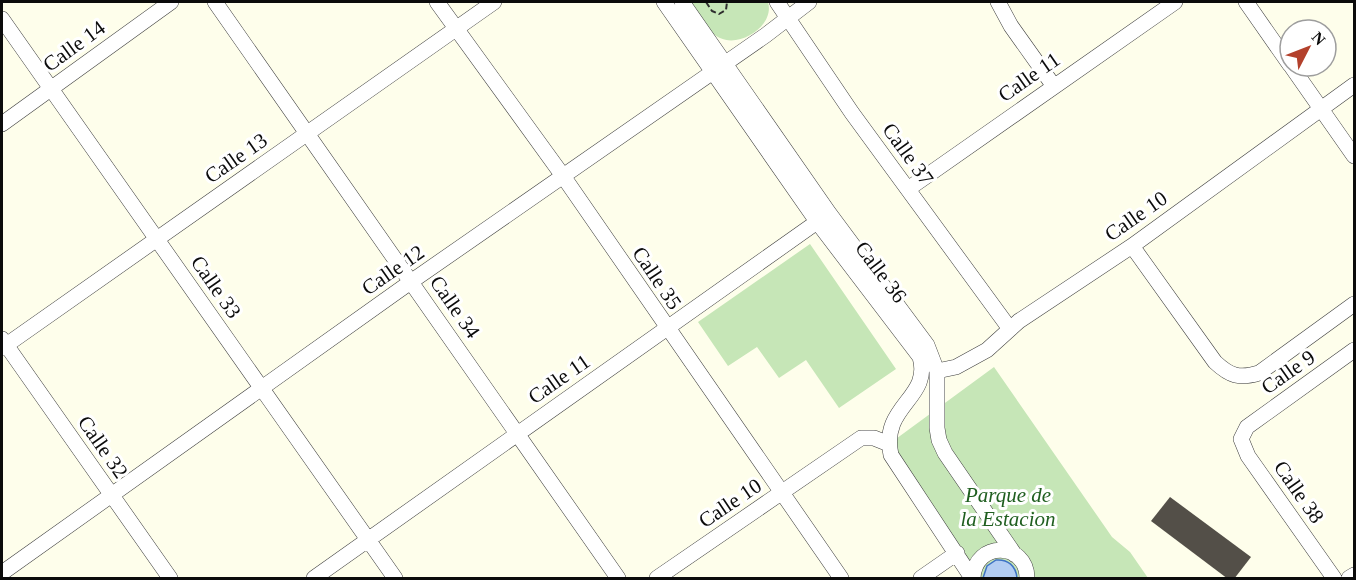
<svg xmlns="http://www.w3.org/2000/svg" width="1356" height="580" font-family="Georgia,serif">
	<rect width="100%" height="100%" fill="#fefeeb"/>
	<path fill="#c6e6b7" d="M690,2h78c7,23 -27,46 -48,36 -13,-6 -22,-25 -30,-36z
		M810,244l86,125 -57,39 -33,-48 -27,18 -22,-31 -29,19 -30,-44z
		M994,367l118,170 18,15 18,26h-176l-83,-134z"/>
	<path fill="#b3cdf2" stroke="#3e73c5" stroke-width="1.5" d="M996,560c12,-1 20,6 21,18h-34l4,-12z"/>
	<path fill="#534f48" d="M1170,497l81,60 -17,22h-6l-77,-58z"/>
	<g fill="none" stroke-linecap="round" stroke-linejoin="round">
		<g stroke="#3e3e3e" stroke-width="16">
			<path id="minor" d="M215,2l403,576
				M437,2l126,174 278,402
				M664,2l154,221 102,134c12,42 -40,48 -29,98l81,123
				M682,2l147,211 98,132 10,26v57l2,12 6,13 70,102
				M777,2l75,111 158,216
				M998,2l13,24 42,59
				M1246,2l44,63
				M2,19l393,559
				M1291,66l63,90
				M2,124l169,-122
				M908,189l267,-187
				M1132,246l83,116c15,14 24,17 44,11l95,-69
				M2,339l168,239
				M2,348l492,-346
				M937,371l19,-4 31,-17 32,-29 113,-75 222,-161
				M2,573l410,-292 354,-246 43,-33
				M314,578l510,-361
				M657,578l204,-140h13l15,6
				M921,578l36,-25
				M973,578c2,-38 54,-36 54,0
				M1334,578l-86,-122 -7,-17 6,-12 107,-77
				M1349,578l5,-3"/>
		</g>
		<path stroke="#2d2d2d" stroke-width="2" stroke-dasharray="6 3" stroke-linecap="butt" d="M706,2l6,9 7,3 7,-4 1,-8"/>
		<use href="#minor" stroke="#fff" stroke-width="15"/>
	</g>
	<g text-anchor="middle" stroke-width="6" stroke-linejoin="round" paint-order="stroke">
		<g font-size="21" fill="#0b0b0b" stroke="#fff">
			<text transform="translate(74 46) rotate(-36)" y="7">Calle 14</text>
			<text transform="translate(1029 77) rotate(-35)" y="7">Calle 11</text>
			<text transform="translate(908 154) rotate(54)" y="7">Calle 37</text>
			<text transform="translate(236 158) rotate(-35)" y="7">Calle 13</text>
			<text transform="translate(1136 216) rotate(-35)" y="7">Calle 10</text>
			<text transform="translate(393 270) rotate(-35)" y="7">Calle 12</text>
			<text transform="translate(881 272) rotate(53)" y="7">Calle 36</text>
			<text transform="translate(657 278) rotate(56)" y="7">Calle 35</text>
			<text transform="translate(216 287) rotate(55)" y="7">Calle 33</text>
			<text transform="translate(455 307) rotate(55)" y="7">Calle 34</text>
			<text transform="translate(1288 372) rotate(-35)" y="7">Calle 9</text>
			<text transform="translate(559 379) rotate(-35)" y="7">Calle 11</text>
			<text transform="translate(103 447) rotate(55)" y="7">Calle 32</text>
			<text transform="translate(1299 492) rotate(55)" y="7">Calle 38</text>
			<text transform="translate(730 503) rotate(-34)" y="7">Calle 10</text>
		</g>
		<g font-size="21" font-style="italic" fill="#205f20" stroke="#fff">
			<text x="1008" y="502">Parque de<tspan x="1008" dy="24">la Estacion</tspan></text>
		</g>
	</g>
	<rect width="1356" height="580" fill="none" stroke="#0b0b0b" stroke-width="6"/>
	<g transform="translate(1308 48) rotate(48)"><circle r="28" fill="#ffffff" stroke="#9d9d9d" stroke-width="1.5"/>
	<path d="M0-4.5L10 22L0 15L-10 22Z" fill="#b3412c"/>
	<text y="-9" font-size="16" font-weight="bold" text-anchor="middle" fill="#0b0b0b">N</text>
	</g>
</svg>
